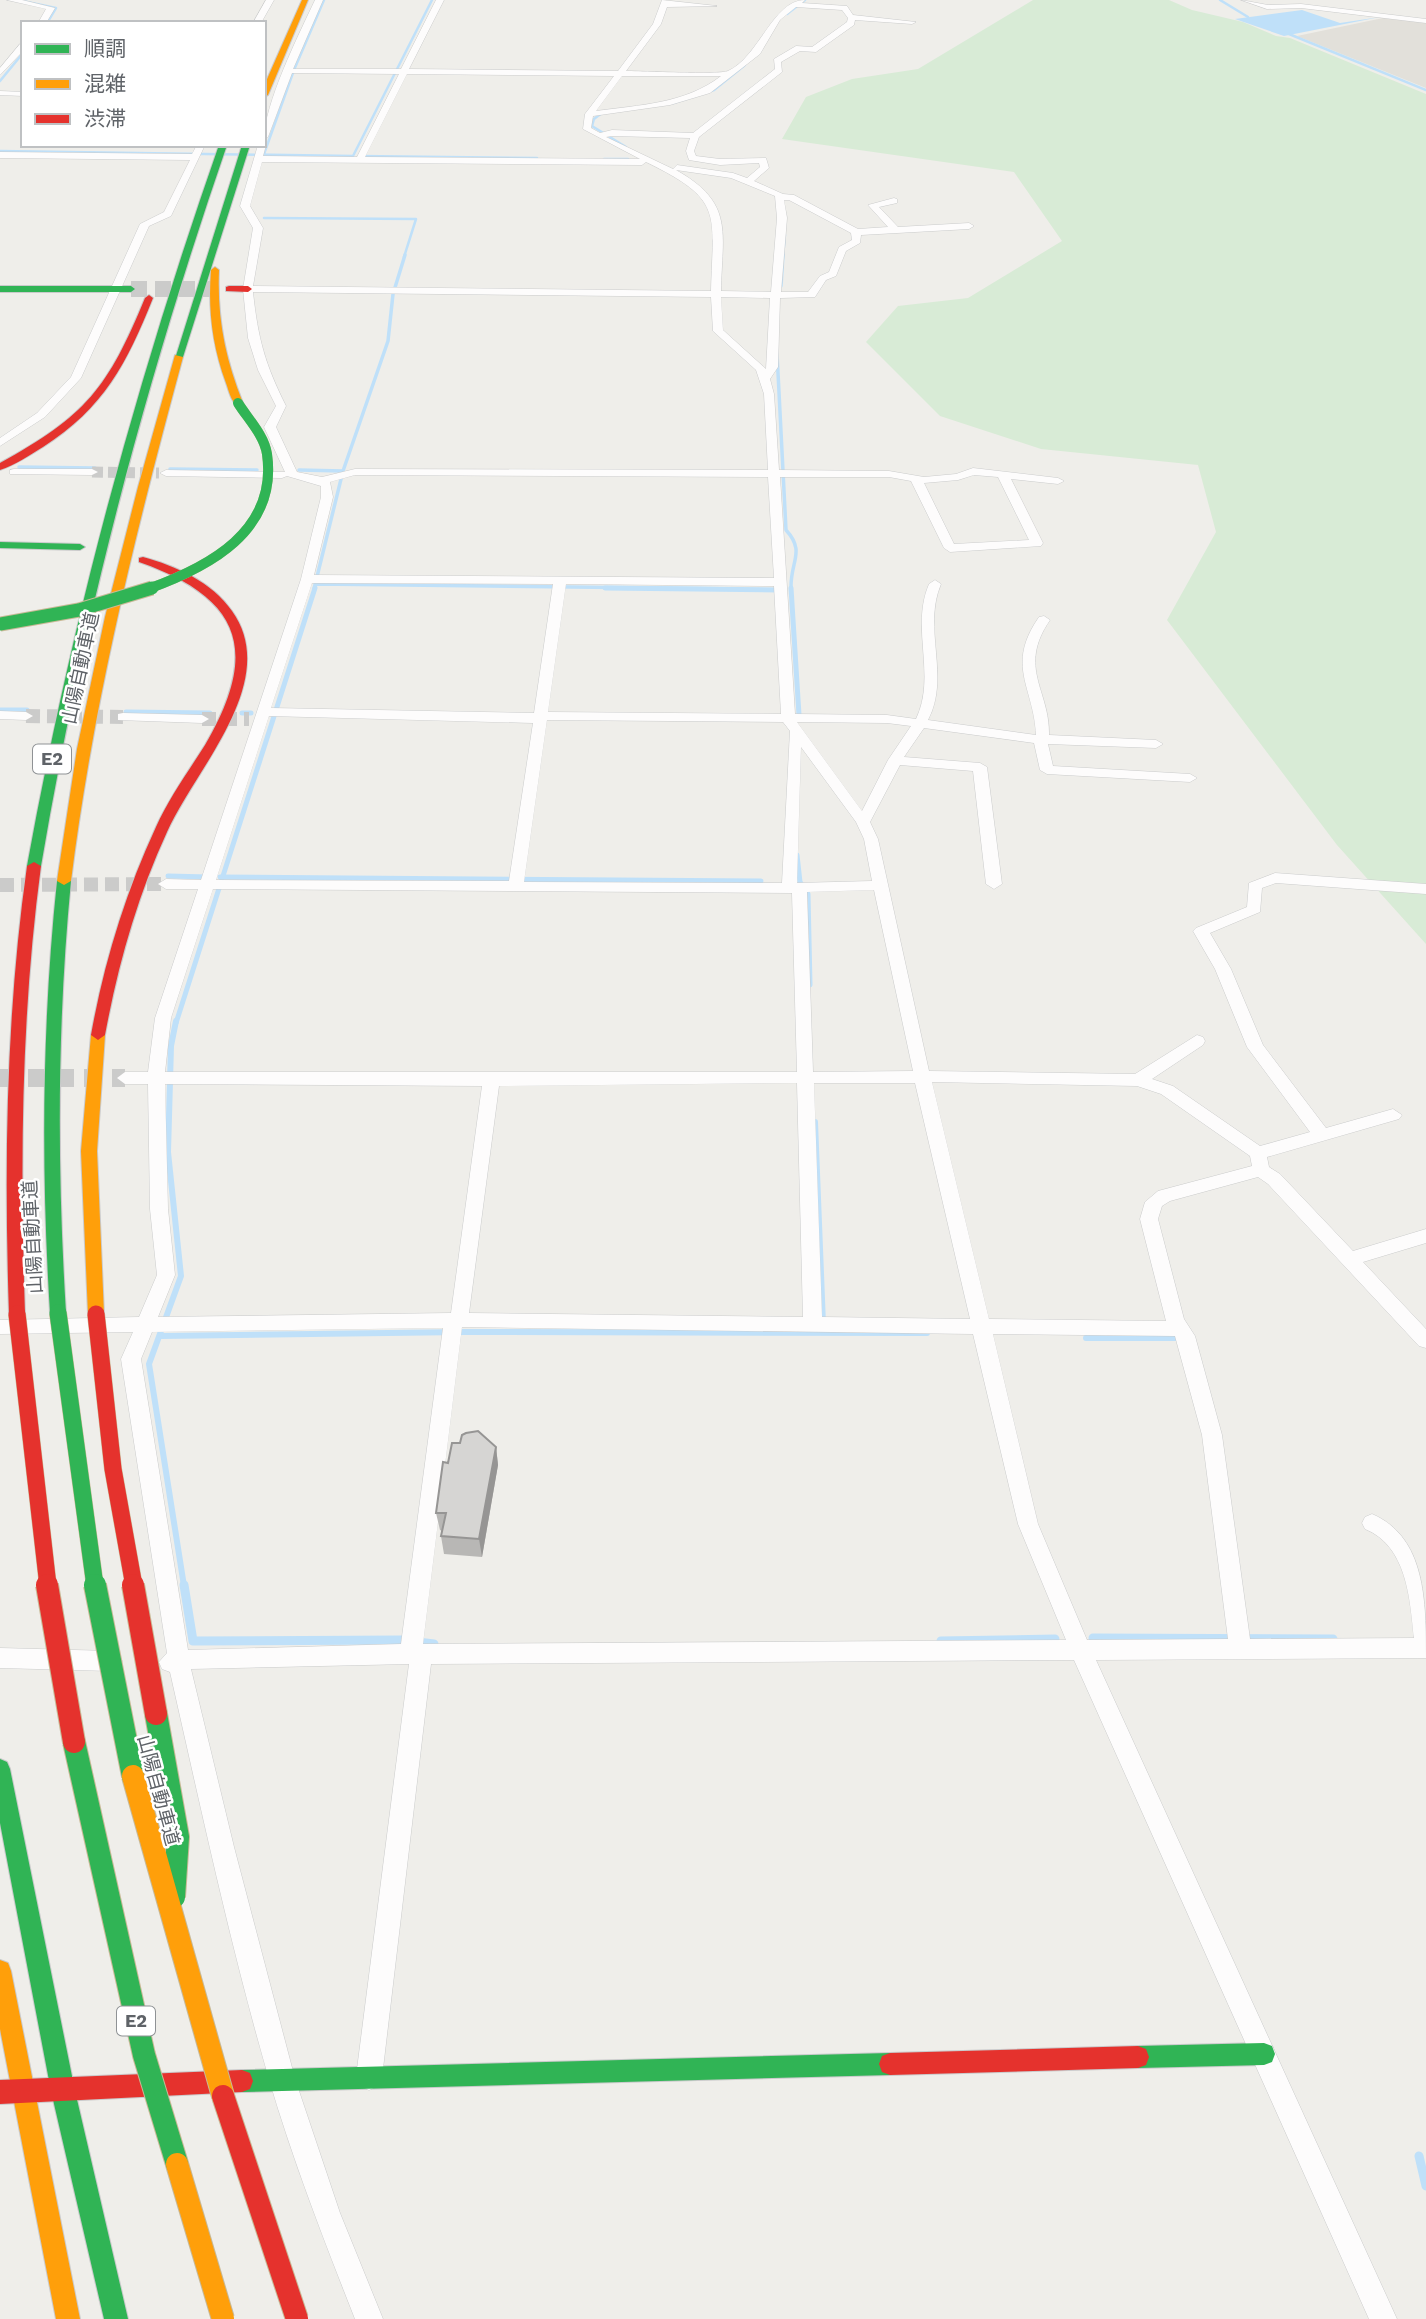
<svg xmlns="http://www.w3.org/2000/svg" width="1426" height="2319" font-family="'Work Sans','Noto Sans JP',sans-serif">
	<rect width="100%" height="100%" fill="#efeeea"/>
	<path fill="#e2e0da" d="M1383,18l43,5v65l-129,-52z"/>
	<path fill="#d8ebd6" d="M1033,0h136l23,10 51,12 33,14 14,2 136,56v850l-89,-99 -170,-225 49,-88 -18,-67 -157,-16 -101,-33 -74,-74 32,-36 70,-8 94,-57 -48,-69 -232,-33 24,-42 46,-18 66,-10z"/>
	<path fill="#bfe0f9" d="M1302,10l38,13 40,-6 -96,19 -49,-17z"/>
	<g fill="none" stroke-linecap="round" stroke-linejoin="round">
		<path stroke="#bfe0f9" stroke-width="2.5" d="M18,0l38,8 -9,15
			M1220,0l28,17
			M787,14l18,-14
			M1289,34l137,56
			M0,81l23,-28
			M673,103l41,-13 31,-25
			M603,112l-9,7 -2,7 34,21
			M0,151l353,5 79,-156
			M264,154l30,-84 30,-70
			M359,156l178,2
			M604,159h24
			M264,218l152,1 -12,38
			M783,257l2,-22"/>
		<path stroke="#bfe0f9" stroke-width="3.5" d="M781,286l2,-31
			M777,353l9,177c20,22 4,31 5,59
			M19,467l76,1
			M170,469l87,1
			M299,470l44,1
			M316,584l424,5
			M314,589l29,-118 45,-130 5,-47 12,-39"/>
		<path stroke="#bfe0f9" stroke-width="5" d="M605,588l174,2
			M791,588l8,127
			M0,710h27
			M126,712l84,1
			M242,713h9
			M797,855l3,27 8,12 2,91
			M168,876l41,1
			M220,877l541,4
			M176,1023l139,-435"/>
		<path stroke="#bfe0f9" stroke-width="6" d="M176,1021l-5,25 -3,106 13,124 -32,88 35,222
			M815,1122l8,202
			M161,1336l303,-4 463,1
			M1086,1338h89"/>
		<path stroke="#bfe0f9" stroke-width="9" d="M184,1585l9,56 208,-1 33,4
			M1093,1638l240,1
			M941,1641l114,-2
			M1419,2156l7,30"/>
		<path stroke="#cbcbca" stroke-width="11" stroke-dasharray="11 5" stroke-linecap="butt" d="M92,472l67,1"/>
		<path stroke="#cbcbca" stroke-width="14" stroke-dasharray="14 7" stroke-linecap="butt" d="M26,716l97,1
			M202,719h47
			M0,885l166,-1"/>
		<path stroke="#cbcbca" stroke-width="18" stroke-dasharray="18 10" stroke-linecap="butt" d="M0,1078h125"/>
		<path stroke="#cbcbca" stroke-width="16" stroke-dasharray="16 8" stroke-linecap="butt" d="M131,289h90"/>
		<g stroke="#cbcccc" stroke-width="1">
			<path id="street" d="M7,0h15l33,8 -9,15h-8l8,-14z
				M266,0h8l-13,23h-8z
				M315,0h8l-30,69h108l35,-69h8l-35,69 209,2 35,-47 9,-24 55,6 -50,1 -6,17 -35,47c16,0 92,4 102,0 31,-14 45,-71 77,-71l-3,3 45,3 6,9 63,7 -4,2 -57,-4 -1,5 -38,27 -16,-1 -19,11 1,10 -83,65 -5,14 2,5 24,3 46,-1 3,10 -15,13 29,13 11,1 64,34 30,-2 -20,-22 26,-7 3,1v4l-18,4 19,20 71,-4 5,3 -5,3 -108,6 -1,8 -14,8 -10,25 -10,4 -11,17 -35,1 -2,69 -8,12 4,15 5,76 110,1 35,6 32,-3 17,-6 85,10 6,3 -6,3 -47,-5 32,64 -2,3 -91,6 -6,-4 -33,-67 -22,-4h-109l15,237 92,1 29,4c21,-44 -6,-91 13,-135l6,-4 6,4c-19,45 10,92 -13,136l108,15c-2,-48 -31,-69 3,-118l5,-1 6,4c-33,48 0,70 -1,115l107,5 7,4 -7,4 -108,-4 5,22 137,8 7,4 -7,4 -143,-8 -7,-4 -6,-27 -110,-15 -20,29 76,6 7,4 15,117 -8,5 -8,-5 -13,-113 -73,-6 -30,57 8,17 51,232 206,3 62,-39 6,2 2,4 -2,4 -51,34 21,7 87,60 50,-14 -63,-85 -32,-78 -22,-38 3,-3 51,-21 2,-24 26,-10 151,11v10l-150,-11 -14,5 -2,24 -50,21 21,36 32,76 63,83 67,-19 9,6 -3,4 -132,38 2,10 11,7 73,77 73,-22v14l-63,19 63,67v19l-7,-2 -151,-162 -10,-7 -88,24 -8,5 -4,13 26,100 11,17 27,99 28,204 164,-1c-4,-39 -7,-92 -49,-109l-3,-6 3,-6 7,-3c54,23 54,88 54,144l-330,2 301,659h-28l-295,-659 -643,4 -49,413 -4,9 -9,4 -9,-4 -4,-9 53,-413 -218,5 43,178 61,232 45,134 43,106h-28c-31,-79 -62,-158 -86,-240 -39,-134 -68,-271 -99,-407l-8,-3 -3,-7 8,-9 -46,-294 12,-27 -133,2v-14l139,-3 18,-42 -7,-66 -2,-125h-23l-8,-6 8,-6h23l7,-54 43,-129h-32l-8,-5 8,-5 35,1 100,-301 20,-82v-11l-34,-10 -5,2 -116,-2 -6,-3 6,-3 119,2 -21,-45 12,-21 -18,-36 -10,-32 -5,-49 10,-61 -13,-22 18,-61 6,-2 2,2 -3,11 94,1 42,-83 -107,-1 -24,64 -4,3c0,-36 35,-106 51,-140zM796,7l46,3 6,8 -1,4 -35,25 -16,-1 -22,13 1,10 -82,64 -81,-3 -12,3 -9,-5 2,-12 77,-11 40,-12 50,-39 20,-34zM407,74l207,2 -29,38 -2,15 57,30 -275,-2zM622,76h99c-36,28 -82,29 -125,35zM612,136l78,2 -4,13 3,9 31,5 39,-2 1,4 -13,11 -14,-5 -56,-8 -4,4 -67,-32zM262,162l380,3 4,-3c78,38 67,50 65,129l-458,-5 10,-58 -13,-22zM676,170l55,8 44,18 2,22 -6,74 -50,-1c1,-59 14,-88 -45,-121zM784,200h5l62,33 1,7 -13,7 -10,25 -9,4 -12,16h-27l6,-74zM253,292l458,5 2,34 43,39 8,24 4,76 -413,-1 -33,8 -25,-5 -21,-45 10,-21c-21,-42 -28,-67 -33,-114zM721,297l49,1 -4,71 -43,-39zM355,475l413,2 6,101 -460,-3 19,-78 -3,-15zM974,475l24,2 31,63 -75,4 -30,-61 34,-3zM312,583l241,1 -19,129 -263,-5zM566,584l208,2 7,128 -233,-2zM269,716l264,7 -24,158 -293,-1zM547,720l236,2 7,9 -8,152 -258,-1zM797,722l90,1 24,3 -23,34 -26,51zM801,747l55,75 8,17 8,42 -75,2zM213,889l579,4 5,179h-632l6,-54zM874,890l39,181 -100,1 -6,-180zM932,1082l205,4 24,8 89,62 2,10 -94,25 -13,11 -5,17 26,102 -177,-2zM797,1083l6,234 -334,-4 30,-227zM814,1083h101l55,236 -148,-2zM165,1084l317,2 -31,227 -293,4 17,-42 -7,-66zM462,1327l511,7 45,190 48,116 -643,4zM443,1328l-42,316 -213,6 -47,-291 11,-27zM993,1334l182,2 27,99 26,204 -141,1 -49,-116z
				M1241,0l27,5 33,-1 125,15v4l-125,-15 -34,1z
				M20,44h3v7l-23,24v-7z
				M0,91l23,1v4l-23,-1z
				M197,145h8l-34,71 -22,10 -68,152 -36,39 -45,29v-8l37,-25 34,-36 69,-153 24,-12 26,-52 -190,-2v-6l192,2z
				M14,469h78l6,3 -6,3 -82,-1v-4z
				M0,711l26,1 7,4 -7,4 -26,-1z
				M123,713l79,2 7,4 -7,4 -84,-3v-6z
				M0,1648l111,3 8,3 3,7 -3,7 -8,3 -111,-3z"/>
		</g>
		<g stroke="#cacacb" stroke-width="2">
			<path id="fast" d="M219,145h8c-82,238 -144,473 -186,721l-2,3h-10l-2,-3c45,-247 109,-484 192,-721z
				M242,145h8l-67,212 -8,2z
				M0,286h131l4,3 -4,3h-131z
				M0,542l80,2 5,3 -5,3 -80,-2z
				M64,877l7,4c-14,144 -14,287 -5,432l-2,5h-12l-2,-5c-9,-145 -8,-288 7,-432z
				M0,1759l7,3 3,7 65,322 53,228h-24l-53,-228 -51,-268z
				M1264,2043l8,3 3,8 -3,8 -8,3 -126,3 -8,-3 -3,-8 3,-8 8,-3z
				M890,2053l8,3 3,8 -3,8 -8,3 -648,17 -8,-3 -3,-8 3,-8 8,-3z"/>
		</g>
		<g stroke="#cacacb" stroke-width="2">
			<path id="slow" d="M302,0h6l-40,95 -4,2v-11z
				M215,267l4,3c-2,48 6,88 24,133l-5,3c-7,-4 -9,-15 -12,-23 -14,-38 -18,-73 -15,-113z
				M175,355l8,2c-47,173 -90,346 -112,524l-7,4 -7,-4 20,-132 28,-132 33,-130z
				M98,1030l7,5 -8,116 7,163 -2,5h-12l-2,-5 -7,-163 10,-116z
				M0,1960l8,3 3,8 69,348h-24l-56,-290z"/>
		</g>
		<g stroke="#cacacb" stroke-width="2">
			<path id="jam" d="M229,286h19l4,3 -4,3 -22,-1v-4z
				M149,295l4,3c-26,65 -49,110 -110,149 -13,8 -28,18 -43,23v-7c86,-47 108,-75 145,-165z
				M143,557c33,9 69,25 89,54 50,70 -37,158 -65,221 -30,65 -49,133 -62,203l-7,5 -7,-5c13,-72 34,-141 65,-208 13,-29 32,-55 49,-82 55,-94 37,-147 -66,-183v-4z
				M34,862l7,4c-20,149 -21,298 -16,448l-2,5h-12l-2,-5c-5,-150 -3,-299 18,-448z
				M1138,2046l8,3 3,8 -3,8 -8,3 -248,7 -8,-3 -3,-8 3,-8 8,-3z
				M242,2070l8,3 3,8 -3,8 -8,3 -242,12v-24z"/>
		</g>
		<use href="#street" fill="#fdfcfc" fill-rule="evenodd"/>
		<use href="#fast" fill="#30b455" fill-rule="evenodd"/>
		<use href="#slow" fill="#ff9f0a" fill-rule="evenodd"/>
		<use href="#jam" fill="#e5322d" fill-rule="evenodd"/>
		<g stroke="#c8b996" stroke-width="10" stroke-linecap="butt">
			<path id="fast-bridge-far3" d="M148,589c61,-22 130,-58 119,-135 -3,-19 -19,-35 -29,-51"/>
		</g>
		<g stroke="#c8b996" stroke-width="15" stroke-linecap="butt">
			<path id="fast-bridge-far2" d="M0,624l79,-14 73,-22"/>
		</g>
		<g stroke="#c8b996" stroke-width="18" stroke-linecap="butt">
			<path id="fast-bridge-far1" d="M58,1313l37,273"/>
		</g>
		<g stroke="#c8b996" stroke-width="24" stroke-linecap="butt">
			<path id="fast-bridge" d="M95,1585l38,191
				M156,1714l22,123 -4,60
				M74,1742l70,313 33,109"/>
		</g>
		<g stroke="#c8b996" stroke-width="24" stroke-linecap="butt">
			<path id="slow-bridge" d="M133,1776l90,320
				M177,2164l46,155"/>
		</g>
		<g stroke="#c8b996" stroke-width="18" stroke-linecap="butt">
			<path id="jam-bridge-far1" d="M17,1314l31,272
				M96,1314l17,155 21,117"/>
		</g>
		<g stroke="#c8b996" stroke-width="24" stroke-linecap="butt">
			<path id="jam-bridge" d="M47,1585l27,157
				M133,1585l23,129
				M223,2096l74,223"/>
		</g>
		<use href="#fast-bridge-far3" stroke="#30b455" stroke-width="10"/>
		<use href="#fast-bridge-far2" stroke="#30b455" stroke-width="13"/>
		<use href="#fast-bridge-far1" stroke="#30b455" stroke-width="17"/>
		<use href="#fast-bridge" stroke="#30b455" stroke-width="22"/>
		<use href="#slow-bridge" stroke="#ff9f0a" stroke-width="22"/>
		<use href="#jam-bridge-far1" stroke="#e5322d" stroke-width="17"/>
		<use href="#jam-bridge" stroke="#e5322d" stroke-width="22"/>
	</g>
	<path fill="#b8b7b5" d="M496,1447l2,18 -16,92 -38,-3 -3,-18 1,-5 -2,-1 -4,-17 12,-50z"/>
	<path fill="#969594" d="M496,1447l2,18 -16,92 -3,-18z"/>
	<path fill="#d6d5d3" stroke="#969594" stroke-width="2" d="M478,1431l18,16 -17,92 -38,-3 5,-23h-10l7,-51 5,1 4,-20h8l2,-8 4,-2z"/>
	<g text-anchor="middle" stroke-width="5" stroke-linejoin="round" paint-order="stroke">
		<g fill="#fff" stroke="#8f9295" stroke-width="2">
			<rect x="33" y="744.5" width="38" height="29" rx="5"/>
			<rect x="117" y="2006.5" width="38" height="29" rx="5"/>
		</g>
		<g font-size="18" font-weight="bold" fill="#5f6368">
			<text x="52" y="765">E2</text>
			<text x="136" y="2027">E2</text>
		</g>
		<g font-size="19" fill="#5f6368" stroke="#fff">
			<text transform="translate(80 668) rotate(-78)" y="7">山陽自動車道</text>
			<text transform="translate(32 1237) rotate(-93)" y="7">山陽自動車道</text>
			<text transform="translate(159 1790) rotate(75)" y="7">山陽自動車道</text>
		</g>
	</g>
	<rect x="21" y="21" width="245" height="126" fill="#ffffff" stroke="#bfc1c3" stroke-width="2"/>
	<rect x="35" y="44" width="35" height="10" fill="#30b455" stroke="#bfc1c3" stroke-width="2"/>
	<text x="84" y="56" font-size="21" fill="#5f6368">順調</text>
	<rect x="35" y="79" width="35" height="10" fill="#ff9f0a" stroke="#bfc1c3" stroke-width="2"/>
	<text x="84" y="91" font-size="21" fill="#5f6368">混雑</text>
	<rect x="35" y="114" width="35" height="10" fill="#e5322d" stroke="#bfc1c3" stroke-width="2"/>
	<text x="84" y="126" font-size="21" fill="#5f6368">渋滞</text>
</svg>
